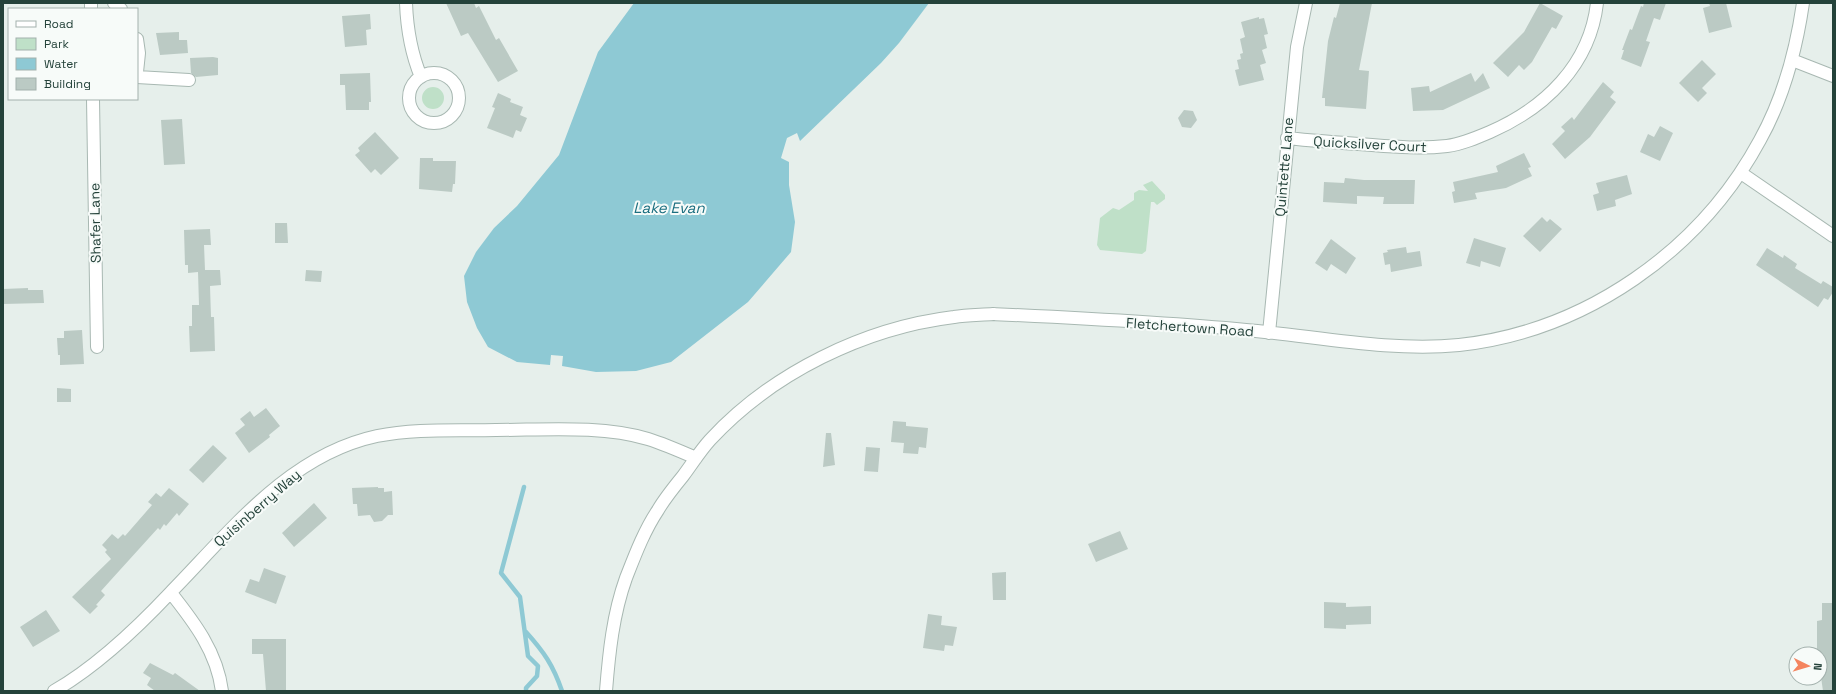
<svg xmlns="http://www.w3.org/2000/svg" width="1836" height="694" font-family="'Space Grotesk',sans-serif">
	<rect width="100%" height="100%" fill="#e6efeb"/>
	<path fill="#bfe0c8" d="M422 98a11 11 0 1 1 22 0a11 11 0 1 1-22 0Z
		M1152,181l13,14v4l-8,6 -3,-3h-3l-5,49 -4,3 -42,-4 -3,-5 3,-27 13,-10 6,2 15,-10v-7l5,-3 9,1 -5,-6z"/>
	<path fill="#8ec9d4" d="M634,3h295l-30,40 -18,20 -81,78 -3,-8 -10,5 -6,20 8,4v23l6,37 -4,30 -43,50 -77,60 -35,9 -40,1 -34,-6 1,-10 -12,-1 -1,10 -33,-3 -29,-15 -11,-19 -10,-26 -3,-26 12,-24 18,-24 23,-22 42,-51 39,-103z"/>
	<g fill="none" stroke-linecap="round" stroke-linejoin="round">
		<path stroke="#8ec9d4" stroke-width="4.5" d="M524,487l-23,86 19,24 8,59 10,10 -1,10 -11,12v3
			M526,632c18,20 27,33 36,59"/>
	</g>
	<path fill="#bbcac4" d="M446,3h28l2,5 3,-2 17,34 3,-2 19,33 -20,11 -30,-49 -7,3z
		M1340,3h32l-13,67 10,1 -3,38 -41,-3v-8h-3l6,-57 6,-24 2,1z
		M1540,3l23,13 -7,13 -4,-2 -20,35 -8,8 -5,-5 -11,12 -15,-14 31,-31z
		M1644,3h22l-6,17 -6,-2 -8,23 4,1 -9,25 -20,-8 3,-9h-2l8,-21 2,1 9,-24 2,1z
		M1709,3h17l6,24 -23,6 -6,-25 7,-2z
		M370,14l1,15 -5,1 1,15 -22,2 -3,-31z
		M1259,17v2l5,-1 4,16 -4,1 3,13 -5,2 4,13 -6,2 4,15 -25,6 -4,-16 4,-1 -2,-9 4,-1 -1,-5 3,-1 -3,-14 5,-2 -4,-15z
		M179,32v8h8l1,13 -28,2 -4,-22z
		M213,57l5,1v17l-22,2 -5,-4 -1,-15z
		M1702,60l14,14 -14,14 5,5 -9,9 -19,-19z
		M370,73l1,29h-2v8h-23l-1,-25h-5v-11z
		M1471,73l4,9 8,-9 7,15 -47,22 -30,1 -2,-23 18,-2 1,6z
		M1603,82l11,10 -4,5 6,5 -26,35 -25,22 -13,-15 13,-13 -4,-4 11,-10 2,3z
		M498,93l13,6 -1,3 13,5 -3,8 7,3 -6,14 -5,-2 -3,8 -26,-10 8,-20 -3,-1z
		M1184,110l9,1 4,9 -6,8 -9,-1 -4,-9z
		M182,119l3,45 -21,1 -3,-45z
		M1660,126l13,7 -13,28 -20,-9 8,-18 6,3z
		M375,132l24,26 -18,17 -6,-6 -4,4 -16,-18 5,-4 -2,-3z
		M1524,153l7,14 -3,1 4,8 -26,12 -31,5 2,6 -23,4 -2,-11 3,-1 -2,-9 45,-10 -2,-6z
		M420,158h13v3h23l-1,23h-2l-1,8 -33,-3z
		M1627,175l5,19 -17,6 1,6 -19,5 -4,-16 6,-2 -3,-10z
		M1345,178l19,2h51l-1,24h-31l1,-7 -27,-1v8l-34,-2 1,-20 20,1z
		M1542,217l5,5 3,-3 12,10 -22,23 -17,-16z
		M275,223h12l1,20h-13z
		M210,229l1,16h-7l1,25h15l1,15 -11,1 1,31h3l1,34 -25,1 -1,-26h3v-21h7l-1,-33 -10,1v-8h-3l-1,-35z
		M1474,238l32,10 -6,19 -19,-6 -1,6 -14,-4z
		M1331,239l25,19 -10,16 -15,-10 -4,7 -12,-8z
		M1406,247l1,6 13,-2 2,15 -31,6 -1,-8 -5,1 -2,-12 5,-1 -1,-2z
		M1767,248l16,10 1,-3 13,9 -2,4 26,16 2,-3 10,6v5l-5,8 -4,-2 -6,9 -62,-42z
		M306,270l16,1 -1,11 -16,-1z
		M28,288v2h15l1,13 -41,1v-15z
		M82,330l2,34 -24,1v-10h-2l-1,-17h7v-7z
		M57,388l14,1v13h-14z
		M266,408l14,18 -11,9 1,2 -21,16 -14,-20 10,-8 -5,-6 10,-8 4,6z
		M893,421l13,1v4l22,2 -2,20 -7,-1 -1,7 -15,-1 1,-10 -13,-1z
		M826,433h5l4,32 -12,2z
		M213,445l14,13 -24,25 -14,-13z
		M866,447l14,1 -2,24 -14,-1z
		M378,487v1h6v4l8,-1 1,24h-5l-6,6 -8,1 -4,-7 -12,1 -1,-12h-4l-1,-16z
		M169,488l20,16 -10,12 -2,-3 -11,13 -2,-2 -4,6 -2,-2 -48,53 -9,10 4,4 -9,10 2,1 -8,8 -18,-17 39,-38 -6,-7 2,-2 -5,-5 10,-11 6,5 5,-5 2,2 27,-31 -4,-3 8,-9 5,4z
		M314,503l13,15 -33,29 -12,-14z
		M1120,531l8,18 -32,13 -8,-18z
		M264,568l22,8 -10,28 -31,-12 5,-13 9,3z
		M1006,572v28h-13l-1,-27z
		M1324,602l22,1v4l25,-1v18l-25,1v4l-22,-1z
		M1822,603h11v88h-10l-3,-21v-16h-3v-33l5,-1z
		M46,610l14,21 -27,16 -13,-20z
		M928,614l14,2 -1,9 16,2 -4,19 -8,-1 -1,6 -21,-3z
		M252,639h34v52h-20l-3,-37h-11z
		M150,663l23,12 2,-2 25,18h-45l-8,-6 4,-7 -8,-5z"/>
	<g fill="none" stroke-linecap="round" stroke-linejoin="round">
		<g stroke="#a8b8b2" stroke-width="14">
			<path id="minor" d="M91,3v6
				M114,3l7,6
				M406,3c1,26 5,50 15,74
				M137,39l2,14 -2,19
				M1792,60l41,16
				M409 98a25 25 0 1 1 50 0a25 25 0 1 1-50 0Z
				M137,77l52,3
				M93,99l4,248
				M1287,138c28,3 56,5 85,7 25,2 50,4 75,1 15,-2 29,-8 43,-14 55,-24 100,-67 107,-129
				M1741,173l92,63
				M1269,333l28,-286 9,-44
				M171,593c23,29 46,59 51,98
				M54,691c40,-23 84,-64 116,-98 60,-61 118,-138 207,-157 39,-8 80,-5 119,-6 48,0 105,-5 152,9 16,5 32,12 48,19
				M606,691c3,-38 7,-77 20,-113 9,-23 18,-47 32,-68 7,-12 16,-23 25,-34 9,-12 17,-25 27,-36 62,-67 154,-112 244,-123 12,-2 26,-2 39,-3 84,4 169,8 253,16 69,6 144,22 213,15 127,-14 241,-94 301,-205 24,-43 36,-89 43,-137"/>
		</g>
		<use href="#minor" stroke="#fff" stroke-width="12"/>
	</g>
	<g text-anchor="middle" stroke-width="4" stroke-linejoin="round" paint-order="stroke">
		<g font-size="14" fill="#24423a" stroke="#f7fbf9">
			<text transform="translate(1370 144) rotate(3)" y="5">Quicksilver Court</text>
			<text transform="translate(1284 167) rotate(-85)" y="5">Quintette Lane</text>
			<text transform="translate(95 223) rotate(-91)" y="5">Shafer Lane</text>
			<text transform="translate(1190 327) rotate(4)" y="5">Fletchertown Road</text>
			<text transform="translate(257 508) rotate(-41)" y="5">Quisinberry Way</text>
		</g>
		<g font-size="15" font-style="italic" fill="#1c6f80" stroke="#f7fbf9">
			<text x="669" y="213">Lake Evan</text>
		</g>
	</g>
	<rect width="1836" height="694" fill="none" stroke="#24423a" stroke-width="8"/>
	<rect x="8" y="8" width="130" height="92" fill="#f7fbf9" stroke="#a3b1ad"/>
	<rect x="16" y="21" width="20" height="6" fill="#ffffff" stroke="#a3b1ad"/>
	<text x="44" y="28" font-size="12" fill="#24423a">Road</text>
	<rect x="16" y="38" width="20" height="12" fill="#bfe0c8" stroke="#a3b1ad"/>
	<text x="44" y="48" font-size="12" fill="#24423a">Park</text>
	<rect x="16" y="58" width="20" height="12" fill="#8ec9d4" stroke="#a3b1ad"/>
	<text x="44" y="68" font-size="12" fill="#24423a">Water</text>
	<rect x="16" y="78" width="20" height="12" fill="#bbcac4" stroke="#a3b1ad"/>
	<text x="44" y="88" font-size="12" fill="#24423a">Building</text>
	<g transform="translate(1808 666) rotate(95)"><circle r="19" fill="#f7fbf9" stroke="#a3b1ad"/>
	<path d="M0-3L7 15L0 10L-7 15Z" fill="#f4845f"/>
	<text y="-6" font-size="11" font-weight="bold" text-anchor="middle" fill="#24423a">N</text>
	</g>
</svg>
